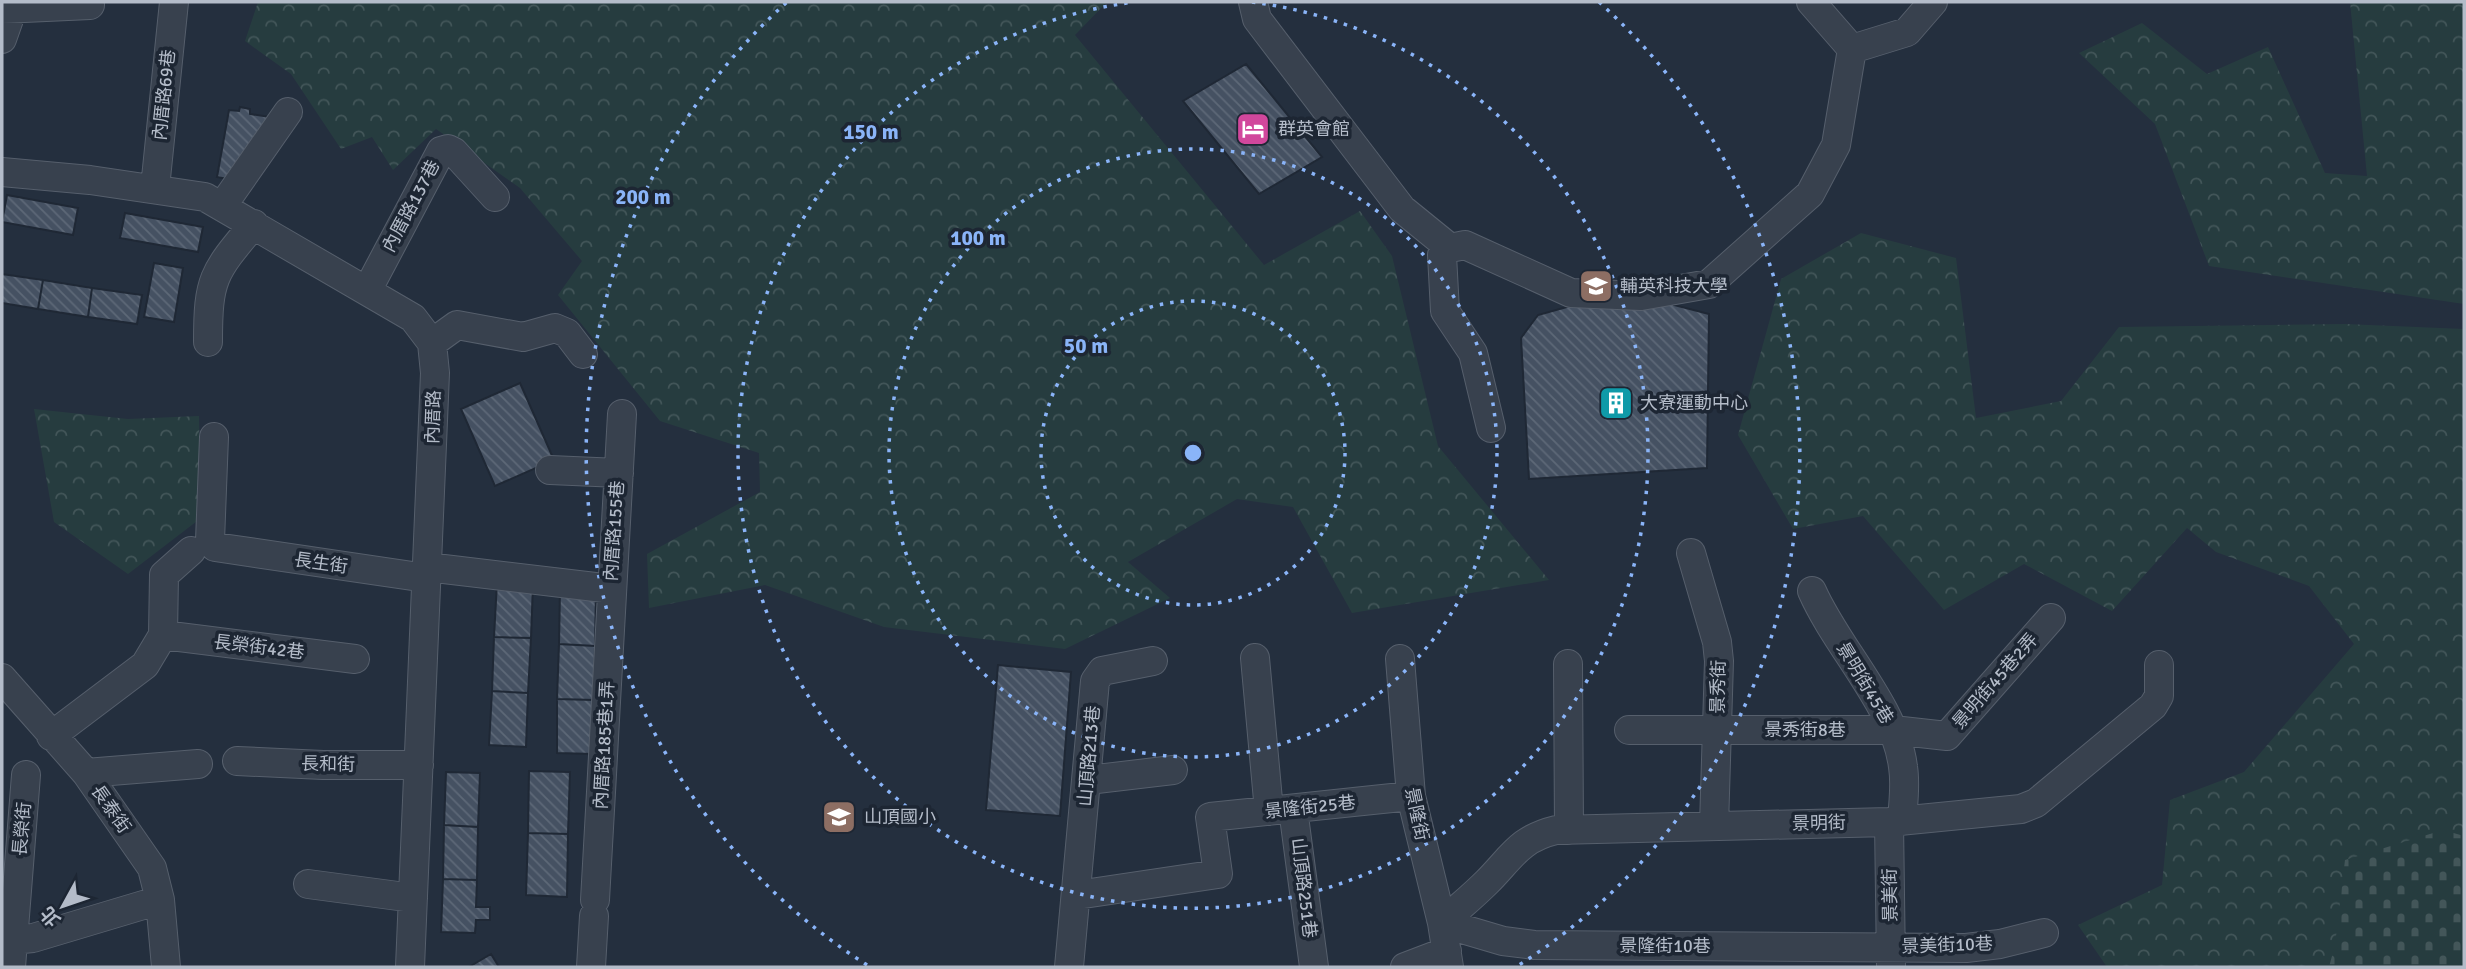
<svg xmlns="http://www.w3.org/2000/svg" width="2466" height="969" font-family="Signika,'Noto Sans TC',sans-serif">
	<defs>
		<pattern id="forest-crowns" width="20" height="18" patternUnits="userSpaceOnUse" patternTransform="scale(1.75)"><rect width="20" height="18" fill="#263c3f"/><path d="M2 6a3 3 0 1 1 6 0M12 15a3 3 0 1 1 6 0" fill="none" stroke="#435659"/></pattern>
		<pattern id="cemetery-stones" width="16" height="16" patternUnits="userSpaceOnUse" patternTransform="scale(1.75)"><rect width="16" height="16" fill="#263c3f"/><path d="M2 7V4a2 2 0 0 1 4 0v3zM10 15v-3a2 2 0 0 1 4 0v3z" fill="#435659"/></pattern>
		<pattern id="building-back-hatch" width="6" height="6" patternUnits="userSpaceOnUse" patternTransform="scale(1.75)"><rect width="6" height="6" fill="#455162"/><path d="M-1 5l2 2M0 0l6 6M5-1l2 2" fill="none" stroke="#5d6877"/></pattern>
	</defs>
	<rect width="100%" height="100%" fill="#242f3e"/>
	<path fill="url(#forest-crowns)" d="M258,2h849l-32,33 189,230 96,-54 32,45 46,190 111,134 -197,33 -59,-106 -56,-8 -109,63 42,36 -105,51 -181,-22 -119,-42 -116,23 -2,-54 113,-62 -1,-39 -99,-32 -102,-126 24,-34 -62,-73 -84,-59 -43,41 -21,-33 -31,12 -50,-75 -46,-33z
		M2350,2h114v302l-255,-38 -54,-142 -76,-71 63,-30 65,51 61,-27 57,126 42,3z
		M1861,233l95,25 20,160 85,-17 58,-74 226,-3 119,5v638h-357l-29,-42 84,-40 8,-85 74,-28 110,-128 -45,-58 -93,-34 -29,-24 -75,83 -88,-47 -80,46 -81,-94 -70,13 -55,-94 43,-156z
		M34,409l94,10 71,-3 2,102 -73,56 -74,-52z"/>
	<path fill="url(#cemetery-stones)" d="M2443,830l21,6v131h-135l6,-22 10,-85z"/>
	<path fill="url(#building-back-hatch)" stroke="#1f2835" stroke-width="2" d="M1246,64l76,93 -63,37 -76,-93z
		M240,107l10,2v5l20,3 -17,67 -36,-7 12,-67 10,1z
		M7,195l71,13 -5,27 -71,-13z
		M125,213l78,14 -5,25 -78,-14z
		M154,263l29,5 -9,54 -30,-5z
		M2,274l41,6 -5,29 -36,-6z
		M43,280l49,8 -4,29 -50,-8z
		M92,288l50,7 -5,29 -49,-7z
		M1673,294l1,11 35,9 -2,154 -178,11 -8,-141 17,-23 36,-10z
		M520,383l34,77 -59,26 -34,-77z
		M497,582l36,2 -2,54 -37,-1z
		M560,590l36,1 -1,55 -36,-2z
		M494,637l37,1 -3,55 -36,-2z
		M559,644l36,2 -1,54 -37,-1z
		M998,665l73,7 -11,144 -74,-6z
		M492,691l36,2 -2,54 -37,-2z
		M557,699l37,1 -1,54 -36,-1z
		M529,771l41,1 -2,62 -40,-1z
		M446,772l34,1 -2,54 -34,-2z
		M444,825l34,2 -1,53 -34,-1z
		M528,833l40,1 -1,63 -41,-2z
		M443,879l34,1 -1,27h14v13h-14l-1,13 -34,-1z
		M491,954l8,13h-30z"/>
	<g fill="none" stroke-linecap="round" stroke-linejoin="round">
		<g stroke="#565f6c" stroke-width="30">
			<path id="minor" d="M1253,2l4,17 145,190 48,39
				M2,9l88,-4
				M2,39l13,-37
				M1852,49l55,-17 26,-30
				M2,172l88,8 115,17 208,121 19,25 3,30 -25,594
				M155,188l19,-186
				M223,205l65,-93
				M367,291l74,-140 7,-2 6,3 41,45
				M208,342c0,-64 5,-69 46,-118
				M432,343l25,-18 66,12 32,-9 12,5 16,21
				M1491,428l-18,-75 -28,-42 -3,-56 8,-7 15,-3 106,48 70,3 68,-12 101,-90 26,-49 16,-96 -41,-47
				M214,437l-4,104 5,6 211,31
				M550,470l69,3
				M1691,553l26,89 2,19 -5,165
				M427,567l185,22
				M1812,591c25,57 84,116 91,176 3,18 0,36 -1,54
				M163,635l192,24
				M1255,658l14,153
				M1400,659l11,137 31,127 7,44
				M1568,664l1,166
				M2,678l84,95 66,95 8,32 6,67
				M1629,730h264l54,6 104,-118
				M51,736l94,-71 18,-30 1,-60 27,-24
				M237,761l86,4h96
				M86,773l112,-9
				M1088,780l85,-10
				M1293,809l21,158
				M1889,822l2,145
				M308,884l105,14
				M1077,895l141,-21 -8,-57 201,-21
				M595,900l27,-486
				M1442,923c15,-14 31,-27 45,-41 25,-25 32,-43 69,-52l333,-8 132,-13 15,-6 117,-97 6,-10v-31
				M1442,923l61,18 31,4 432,3 34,-4 44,-11
				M12,940l21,-2 127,-38
				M11,967l15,-192
				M591,967l3,-51
				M1069,967l26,-286 7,-10 51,-10
				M1405,967l42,-16"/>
		</g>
		<use href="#minor" stroke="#38414e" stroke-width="28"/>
	</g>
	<g fill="none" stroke="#8ab4f8" stroke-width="3.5" stroke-dasharray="3.5 7">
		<circle cx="1193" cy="453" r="152"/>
		<circle cx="1193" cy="453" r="304"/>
		<path d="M1252 2A455 455 0 1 1 1134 2"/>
		<path d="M867 965A607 607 0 0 1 787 2M1599 2A607 607 0 0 1 1519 965"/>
	</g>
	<defs>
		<g id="hotel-square" transform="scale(1.75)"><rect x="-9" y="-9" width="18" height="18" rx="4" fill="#d1479c" stroke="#1d2633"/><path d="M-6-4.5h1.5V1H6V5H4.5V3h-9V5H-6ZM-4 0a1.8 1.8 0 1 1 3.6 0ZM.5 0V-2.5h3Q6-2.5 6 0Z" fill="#fff"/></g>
		<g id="university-square" transform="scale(1.75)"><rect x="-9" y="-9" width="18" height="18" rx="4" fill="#8d6e63" stroke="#1d2633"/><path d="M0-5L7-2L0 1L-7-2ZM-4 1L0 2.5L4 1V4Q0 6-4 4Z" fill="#fff"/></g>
		<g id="building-square" transform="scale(1.75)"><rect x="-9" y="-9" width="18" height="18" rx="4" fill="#0f9aa8" stroke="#1d2633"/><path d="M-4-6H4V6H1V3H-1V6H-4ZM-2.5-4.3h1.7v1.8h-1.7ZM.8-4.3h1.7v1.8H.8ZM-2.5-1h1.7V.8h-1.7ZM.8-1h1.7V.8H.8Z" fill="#fff"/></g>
		<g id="school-square" transform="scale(1.75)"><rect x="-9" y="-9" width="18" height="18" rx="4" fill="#8d6e63" stroke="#1d2633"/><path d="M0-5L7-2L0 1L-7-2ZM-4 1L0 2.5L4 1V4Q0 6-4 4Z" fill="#fff"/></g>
	</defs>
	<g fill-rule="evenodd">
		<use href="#hotel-square" x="1253" y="129"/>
		<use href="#university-square" x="1596" y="286"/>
		<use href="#building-square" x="1616" y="403"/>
		<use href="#school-square" x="839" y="817"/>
	</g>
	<g text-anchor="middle" stroke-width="7" stroke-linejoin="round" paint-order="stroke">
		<g font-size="18" fill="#b4bcc9" stroke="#1d2633">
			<text transform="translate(164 95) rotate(-84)" y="6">內厝路69巷</text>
			<text transform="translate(411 206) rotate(-62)" y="6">內厝路137巷</text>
			<text transform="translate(433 417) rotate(-88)" y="6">內厝路</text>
			<text transform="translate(614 531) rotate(-86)" y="6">內厝路155巷</text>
			<text transform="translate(321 563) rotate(8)" y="6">長生街</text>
			<text transform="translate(259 647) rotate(7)" y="6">長榮街42巷</text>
			<text transform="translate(1995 681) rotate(-49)" y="6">景明街45巷2弄</text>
			<text transform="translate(1865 683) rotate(59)" y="6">景明街45巷</text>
			<text transform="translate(1718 687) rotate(-89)" y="6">景秀街</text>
			<text x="1805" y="736">景秀街8巷</text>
			<text transform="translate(604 745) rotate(-87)" y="6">內厝路185巷1弄</text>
			<text transform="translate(1089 756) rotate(-85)" y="6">山頂路213巷</text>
			<text transform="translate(328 764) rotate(1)" y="6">長和街</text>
			<text transform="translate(1310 807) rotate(-6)" y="6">景隆街25巷</text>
			<text transform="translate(111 809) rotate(55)" y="6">長泰街</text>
			<text transform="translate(1417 814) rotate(78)" y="6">景隆街</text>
			<text transform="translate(1819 823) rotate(-1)" y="6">景明街</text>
			<text transform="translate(22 829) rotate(-85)" y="6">長榮街</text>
			<text transform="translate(1304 888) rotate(83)" y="6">山頂路251巷</text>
			<text transform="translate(1890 895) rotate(-91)" y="6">景美街</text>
			<text transform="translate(1947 945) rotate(-2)" y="6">景美街10巷</text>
			<text x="1665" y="952">景隆街10巷</text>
		</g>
		<g font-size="18" fill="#b4bcc9" stroke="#1d2633" text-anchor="start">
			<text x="1278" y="135">群英會館</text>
			<text x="1620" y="292">輔英科技大學</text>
			<text x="1640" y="409">大寮運動中心</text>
			<text x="864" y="823">山頂國小</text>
		</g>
	</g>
	<circle cx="1193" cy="453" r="10" fill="#8ab4f8" stroke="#1d2633" stroke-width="3.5"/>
	<g font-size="21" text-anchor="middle" font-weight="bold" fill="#8ab4f8" stroke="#1d2633" stroke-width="7" stroke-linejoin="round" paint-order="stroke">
		<text x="871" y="139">150 m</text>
		<text x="643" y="204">200 m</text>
		<text x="978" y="245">100 m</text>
		<text x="1086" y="353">50 m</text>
	</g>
	<rect width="2466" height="969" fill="none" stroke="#b4bcc9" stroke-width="7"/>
	<g transform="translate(63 906) rotate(230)" stroke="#1d2633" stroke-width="5" paint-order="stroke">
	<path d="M0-5L12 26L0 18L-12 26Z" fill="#b4bcc9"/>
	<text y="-10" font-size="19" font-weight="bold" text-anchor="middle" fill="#b4bcc9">北</text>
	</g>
</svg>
